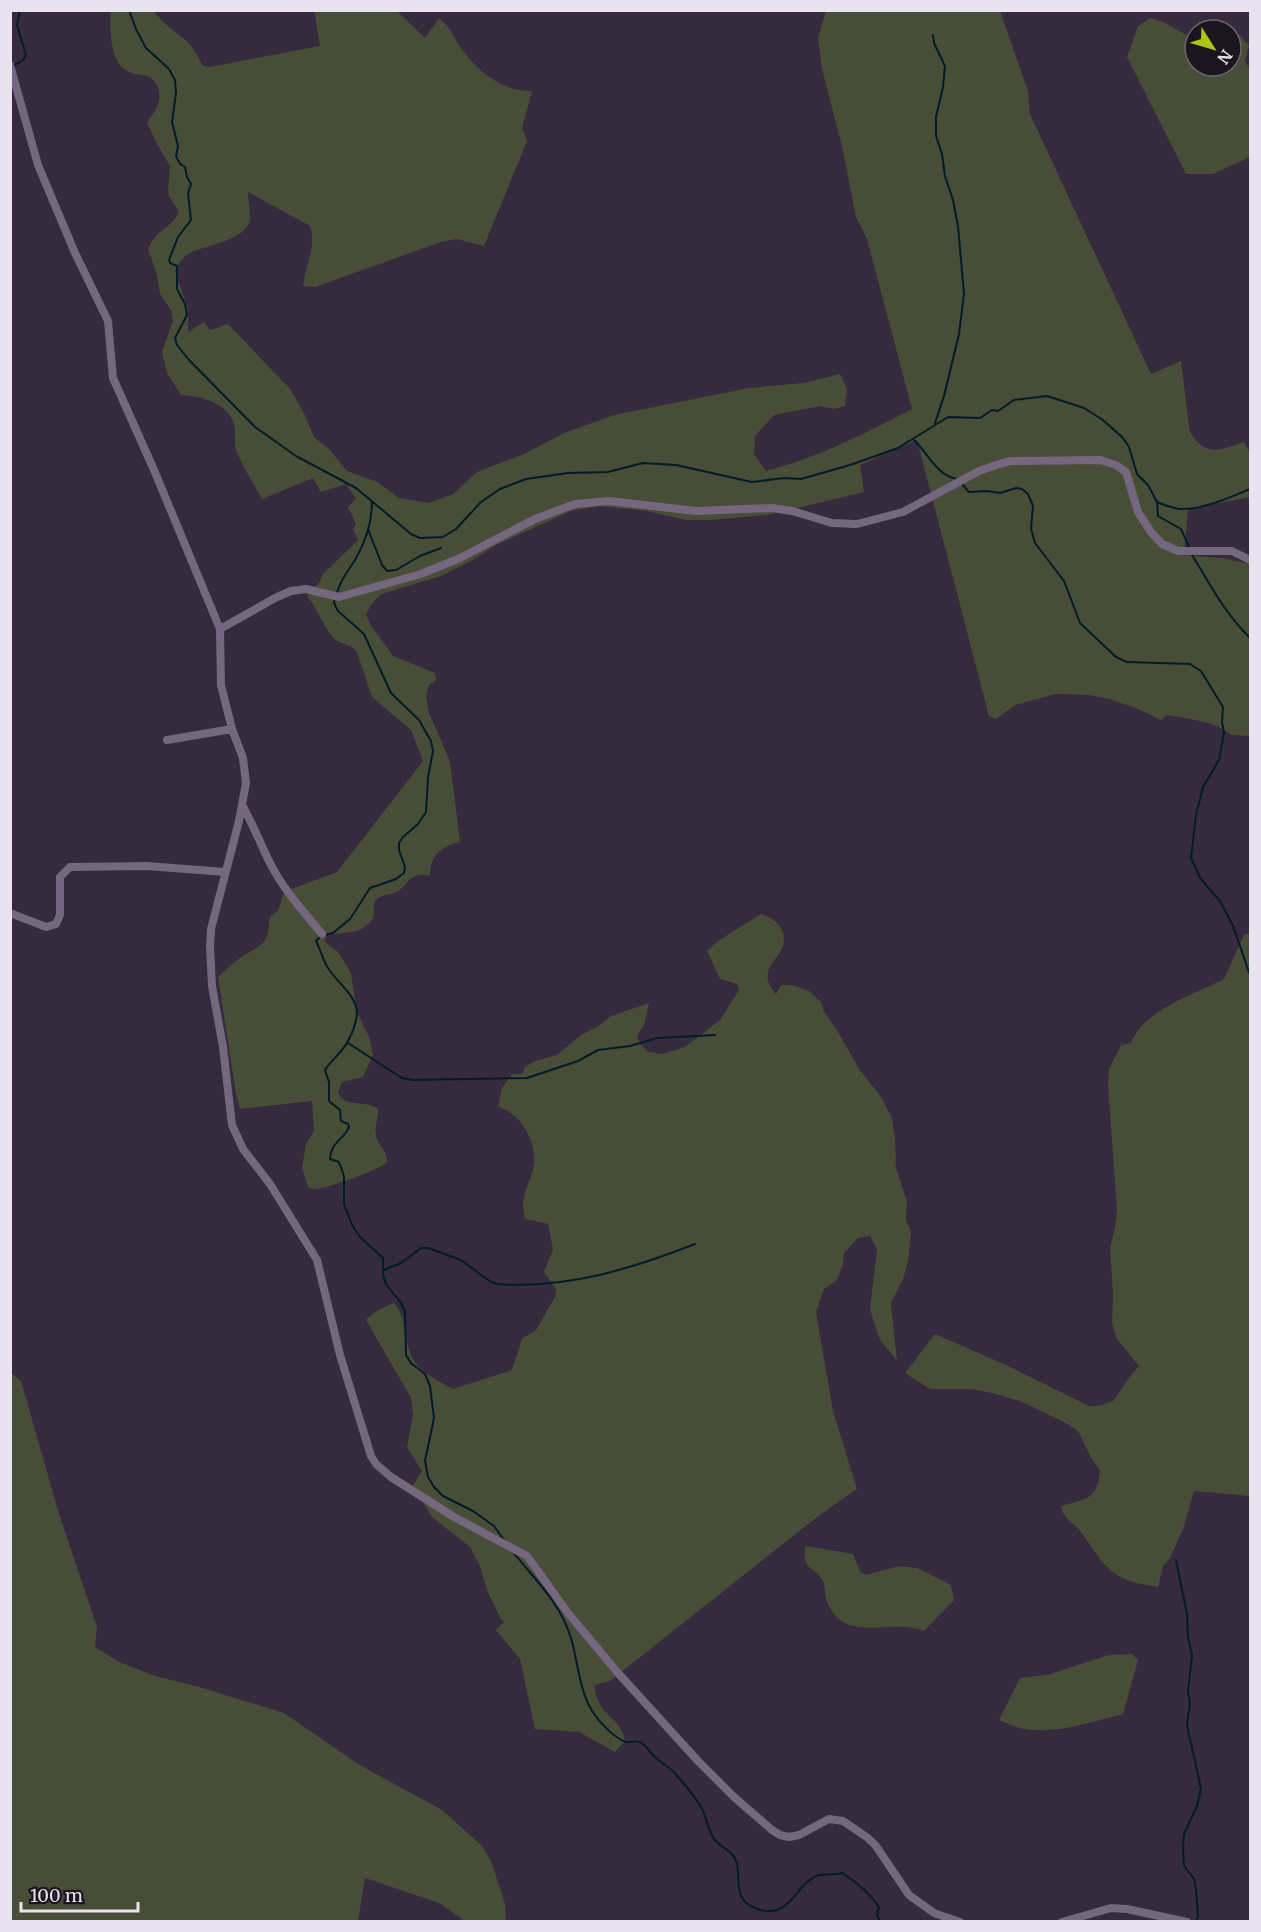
<svg xmlns="http://www.w3.org/2000/svg" width="1261" height="1932" font-family="Merriweather,serif">
	<rect width="100%" height="100%" fill="#362a3e"/>
	<path fill="#474d36" d="M111,10l43,1c7,11 18,18 29,27 9,7 15,18 20,28l7,1 110,-21 -6,-35h83l28,27 14,-20c13,11 13,17 22,30 16,23 42,44 71,43l-10,37 5,13 -43,105 -27,-7 -16,3 -126,45 -12,-1c2,-21 14,-39 7,-60l-62,-34c0,9 3,20 2,28 -5,21 -45,25 -60,33 -8,4 -11,11 -15,18l13,38v23l16,-10 6,8 18,-6 63,66 14,25 9,22 15,12 18,22 30,11 22,16 30,5 24,-9 24,-22 47,-18 40,-21 50,-18 135,-27 55,-5 36,-9 7,15 -2,17 -10,3 -15,-3 -46,9 -19,21 -1,18 12,17c51,-13 100,-38 146,-62l-45,-170 -11,-22 -14,-71 -20,-77 -4,-31 8,-27h174l28,80 2,23 121,260 30,-13 9,71c16,26 30,18 54,10l6,11v44l-62,12 -4,46 39,3 27,6v172l-19,-1c-12,-13 -47,-17 -64,-20l-6,5 -23,-11 -28,-10 -20,-4 -34,-1 -41,11 -19,14 -7,-3 -72,-276 -57,25 4,27 -96,23 -57,5h-25l-39,-9 -48,-5 -28,5 -75,34 -23,15 -32,16 -60,18 -10,11 -5,10 4,9 23,32 42,17 1,7 -7,5 -3,11 3,17 21,48 10,81c-19,4 -30,14 -30,34 -5,-1 -9,-2 -14,0 -8,2 -11,11 -18,15 -6,4 -17,3 -22,9 -6,8 5,16 -13,28 -12,7 -24,4 -37,7l-1,7 13,10 9,14 4,8 6,38 12,25 4,18 -10,22 -21,5 -4,10c6,17 28,7 40,17 1,9 -4,17 -2,25 1,12 12,16 11,28 -5,7 -59,26 -70,27 -4,0 -5,0 -9,-2l-6,-19 4,-24 8,-13 -2,-30 -72,8 -4,-15 -18,-117c7,-7 14,-13 22,-19 8,-6 21,-10 26,-20 6,-11 -2,-21 12,-27l6,-19 53,-20 86,-111 -12,-31 -39,-33 -15,-45c-6,-8 -14,-7 -21,-12 -11,-9 -18,-31 -29,-44l12,-13 4,-9 35,-34 -5,-11 3,-5 -8,-17 8,-8 -10,-15 -25,8 -8,-14 -51,21c-8,-15 -18,-30 -25,-46 -3,-8 -2,-14 -2,-23 -2,-26 -33,-34 -54,-35l-14,-22 -5,-21 11,-32 -2,-10 -11,-16 -4,-23 -8,-21c7,-21 21,-19 31,-38l-10,-16 -1,-7 2,-23 -13,-22 -10,-22c3,-4 8,-10 10,-15 5,-11 2,-28 -11,-31 -8,-2 -15,-2 -22,-7 -14,-11 -15,-43 -13,-59z
		M1150,18c18,3 29,16 45,20v28h36v-30l8,-1 10,10 -4,16 5,9v87l-37,17h-27l-59,-117 11,-31z
		M761,914c15,5 28,16 21,34 -3,9 -13,15 -14,25 -2,8 3,15 8,21l5,-9h11l17,6 12,11 3,10 14,20 21,37 22,28 11,21 3,21 1,29 11,34 -1,18 5,12 -3,30 -5,17 -12,24 6,58 -17,-21 -10,-31 7,-60 -7,-13 -12,2 -14,15 -1,11 -6,16 -13,9 -8,23 17,99 24,78 -40,28 -207,164 -16,4c4,33 27,31 31,56l-10,11 -36,-20 -44,-3 -15,-70 -24,-29 8,-8 -4,-4 -13,-28 -7,-24 -10,-19 -38,-30 -10,-17 -12,-10 12,-19 -15,-24 6,-32 -2,-17 -45,-78 12,-10 16,-7c14,18 8,30 16,49 6,19 27,28 43,37l59,-19 10,-31 14,-9 19,-33 1,-8 -12,-17 9,-23 -5,-25 -23,-5c-1,-5 -2,-10 -2,-14 0,-14 10,-28 11,-42 2,-23 -14,-50 -36,-56l4,-19 10,-14h10l3,-7 10,-6 22,-6 24,-20 16,-8 14,-11 38,-13 -5,22 -7,11 3,8 9,8 13,2 23,-7 35,-27 19,-30 -2,-6 -17,-5 -13,-28 11,-10z
		M1250,933v563l-56,-5 -11,38 -13,29 -7,8 -5,21c-9,-2 -19,-3 -28,-6 -25,-8 -35,-31 -50,-50 -7,-9 -17,-12 -19,-25 24,-7 37,-6 39,-36l-9,-12 -13,-27 -14,-9 -44,-21 -28,-8 -20,-4h-42l-25,-16 30,-39 71,31 83,41h10l14,-5c9,-11 16,-25 26,-35l-22,-27 -5,-16 1,-29 -3,-46 5,-20 2,-19 -9,-123 1,-17 12,-24 10,-2c12,-33 64,-49 93,-64l20,-44z
		M10,1372l11,9 38,133 38,113 -2,20 24,15 36,14 44,11 85,26 74,51 84,46 40,36 9,15 14,43 1,17h-41l-26,-18 -74,-25 -7,43h-347z
		M805,1546l48,8 7,18 6,3 33,-9 18,2 34,17 3,15 -30,31c-32,-14 -78,14 -96,-27 -4,-7 -2,-15 -5,-23 -8,-16 -20,-7 -18,-35z
		M1132,1654l6,6 -15,54c-32,8 -64,20 -98,15 -8,-1 -18,-6 -26,-9l21,-42 27,-3 62,-20z"/>
	<g fill="none" stroke-linecap="round" stroke-linejoin="round">
		<path stroke="#001c28" stroke-width="2" d="M129,10l7,19 10,19 23,21 6,11 1,13 -4,29 6,24 -2,10 4,8 5,3 2,10 4,7 -3,9 3,27 -13,17 -9,23 1,3 7,3v23l8,15 2,11 -12,23 2,7 12,15 66,67 41,29 60,32 55,46 9,4 23,-1 13,-8 25,-27 19,-13 26,-10 42,-6 40,-1 35,-9 33,2 76,17 32,-4 17,1 49,-14 48,-17 50,-31 32,1 12,-8 6,1 16,-11 33,-4 37,12 19,12 20,18 6,9 8,27 11,11 9,17c7,3 16,6 23,7 22,1 51,-12 70,-20
			M933,35l1,8 11,23 -2,21 -7,30v19l6,18 3,22 8,24 5,26 6,68 -5,40 -15,62 -9,27
			M13,66l10,-6 3,-5 -9,-30 3,-15
			M914,440c15,14 22,35 43,39
			M961,483l8,9 18,-1 13,2 16,-5 6,1 6,5 5,12 -2,23 4,14 29,38 16,42 36,34 11,5 63,2 11,7 22,36 -1,15 2,11 -5,27 -16,27 -7,28 -5,43 9,20 20,23 13,25 17,49
			M1157,502l1,14 23,13 8,18
			M368,529l14,36 5,6 9,-1 24,-14 21,-8
			M1192,555c20,32 31,56 58,83
			M337,593c3,-13 11,-22 18,-33 10,-17 17,-38 17,-58
			M335,598l-1,5 4,8 26,23 27,59 28,27 12,21 2,10 -5,26 -2,35 -8,12 -15,13 -4,6v7l6,17 -1,6 -8,6 -26,9 -20,31 -17,14 -12,3 -5,5c5,9 7,21 14,30 21,27 38,32 18,70 -5,11 -17,19 -23,29l4,12v19l11,9 1,11 7,3 1,3c-5,13 -18,14 -19,32l9,3 5,14v28l8,21 8,12 23,21v17l3,9 15,19 4,9 1,43 5,8 14,11 5,12 4,32 -9,43 3,16 6,10 9,9 30,15 21,15 10,14
			M348,1043l54,35 11,2 114,-2 51,-17 20,-11 32,-4 27,-8 58,-3
			M384,1270l17,-7 20,-15h7l33,12 30,22 6,2c70,5 134,-15 198,-40
			M513,1552c22,28 47,50 58,86 7,24 8,51 21,73 7,11 22,27 34,31 4,1 9,-2 13,0 6,1 9,8 13,12 6,7 14,11 21,17 9,11 21,23 28,36 6,10 6,22 14,33 5,6 12,9 17,14 15,18 -7,47 29,56 31,8 35,-29 59,-35 5,-1 15,0 22,-2 15,9 27,19 37,34l-2,9 4,6
			M1176,1560l11,54 1,23 4,18 -4,36 2,13 -3,21 14,64 -4,17 -13,28 -1,16 1,16 10,13 2,10 2,27 -2,6"/>
		<path stroke="#74677e" stroke-width="8" d="M10,65l28,100 37,88 33,68 5,57 41,92 66,159 1,56 11,44 11,29 3,25 -7,38 -28,108 -1,17 2,40 11,61 9,78 11,24 27,35 47,76 23,95 31,101 5,8 15,13 63,40 73,39 41,57 50,60 80,88 36,36 38,33 8,5 9,2 10,-2 30,-16 14,2 25,17 8,8 33,49 25,18 26,9
			M220,629l57,-32 14,-6 15,-2 33,8 82,-23 39,-16 75,-39 40,-15 34,-3 87,10 76,-3 20,3 40,12 25,1 46,-12 76,-41 20,-7 12,-3 89,-1 16,5 10,7 12,40 13,20 11,12 16,7h54l18,9
			M167,740l65,-11
			M242,805c11,19 18,38 27,56 13,27 34,50 53,73
			M10,913l36,14 10,-3 4,-9v-38l10,-10 77,-1 78,6
			M1062,1922l49,-14 16,1 60,13"/>
	</g>
	<rect width="1261" height="1932" fill="none" stroke="#e9e2ef" stroke-width="24"/>
	<g transform="translate(1213 48) rotate(127)"><circle r="28" fill="#1a151e" stroke="#6d6772" stroke-width="1.5"/>
	<path d="M0-4.5L10 22L0 15L-10 22Z" fill="#abc615"/>
	<text y="-9" font-size="16" font-weight="bold" text-anchor="middle" fill="#e9e2ef">N</text>
	</g>
	<path d="M21 1902v9h117v-9" fill="none" stroke="#e9e2ef" stroke-width="3"/>
	<text x="30" y="1902" font-size="18" fill="#e9e2ef" stroke="#1a151e" stroke-width="4.5" paint-order="stroke">100 m</text>
</svg>
